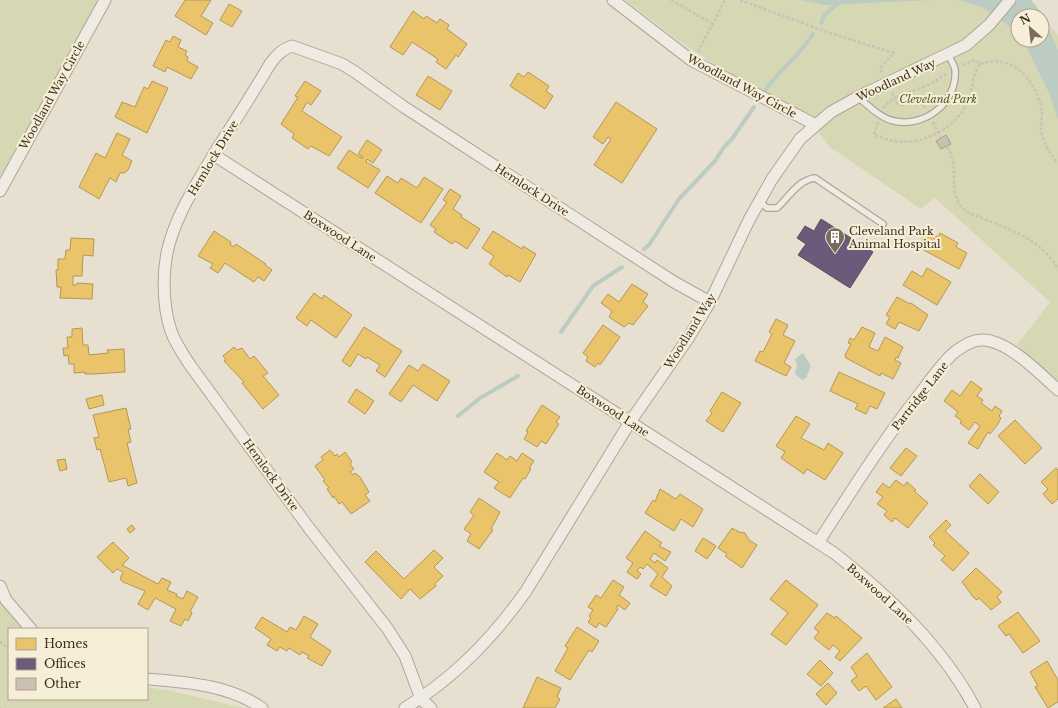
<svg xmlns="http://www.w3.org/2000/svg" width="1058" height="708" font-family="'Libre Baskerville',serif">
	<rect width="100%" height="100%" fill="#e7e0d1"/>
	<path fill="#d6d7b3" d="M0,0h98l-98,178z
		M625,0h402l-9,16v24h24v-23l16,18v347l-41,-37 33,-43 -115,-104 -14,11 -91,-62 -27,-36 -82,-42 -47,-32z
		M0,597l23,32h-14v70h138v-12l25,4 71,17h-243z"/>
	<path fill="#bcccc2" d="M800,0h130l-104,5z
		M959,0h72l12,15 15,35v70l-9,-27 -26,-53h19v-24h-24v17l-36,-26z
		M803,353l8,13 -5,12 -4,2 -7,-6 2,-9 -2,-6z"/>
	<path fill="#e9c46a" stroke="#b59754" d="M185,0h26l-10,16 12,7 -7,12 -31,-19z
		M229,4l13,7 -10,16 -12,-7z
		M413,11l11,8 2,-3 11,7 3,-4 9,6 -2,4 20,15 -9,13 -2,-2 -10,14 -10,-7 2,-3 -26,-17 -9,13 -13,-8z
		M173,36l8,4 -3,7 9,4 -2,4 3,2 -1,4 11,6 -7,12 -24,-12 -2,5 -12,-6 13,-26 4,2z
		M528,72l21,14 -3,5 7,5 -8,13 -35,-23 8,-13 6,4z
		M428,76l24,15 -12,19 -24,-15z
		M152,81l16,7 -21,45 -32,-16 7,-15 13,5 9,-20 4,2z
		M305,81l16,10 -10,14 -4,-3 -5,9 40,26 -13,19 -18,-10 -3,3 -16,-11 2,-4 -13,-10 17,-27 -3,-1z
		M616,102l41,27 -35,54 -28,-18 17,-26 -3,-2 -5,7 -10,-7z
		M117,133l13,6 -8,16 10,6 -4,9 -4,3h-4l-4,9 -6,-4 -11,21 -20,-12 17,-34 9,5z
		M367,140l15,10 -9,13 -6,-4 -1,3 14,8 -12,18 -31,-20 12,-18 12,8 2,-1 -5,-3z
		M387,176l11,7 3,-5 16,10 7,-11 19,12 -22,34 -46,-30z
		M450,189l11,7 -8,13 9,6 -1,2 19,12 -13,20 -12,-8 -3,3 -18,-12 2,-3 -6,-4 17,-23 -4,-2z
		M214,231l17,11 -1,2 4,3 2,-3 30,20 -1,1 7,5 -8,11 -6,-4 -4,5 -29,-19 -7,10 -8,-5 3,-4 -15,-8z
		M493,231l29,18 1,-3 13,8 -16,28 -12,-7 -1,2 -18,-13 5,-8 -12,-8z
		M927,231l11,6 2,-4 18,10 -2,4 11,6 -8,16 -41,-22z
		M71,238l23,1 -1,17 -10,-1 -1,21h-9v9h4v-2l16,1 -1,15 -32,-1 1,-11h-4l-1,-17h2v-11h7l1,-9h4z
		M927,268l24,14 -14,23 -34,-20 9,-14 10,6z
		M632,284l16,10 -5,8 5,4 -15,19 -4,-2 -5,4 -15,-10 3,-6 -11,-8 7,-9 11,8z
		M314,293l8,6 2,-4 28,20 -16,23 -25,-18 -4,6 -11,-8z
		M897,297l13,7 1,-1 17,12 -9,16 -20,-9 -4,7 -9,-5 4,-7 -4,-2z
		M776,319l12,6 -5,10 12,6 -11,22 7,4 -5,9 -31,-15 5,-10 3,1 9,-18 -3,-2z
		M603,325l17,12 -20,28 -2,-2 -3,4 -9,-6 2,-4 -5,-4z
		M364,327l38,24 -17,26 -9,-6 4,-6 -13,-8 -1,2 -8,-5 -8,13 -8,-6z
		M862,327l13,6 -6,14 9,4 7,-14 18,10 -5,11 -2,-1 -1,3 6,3 -8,16 -12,-6 -1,3 -34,-18 -1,-3 6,-11 -3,-1 2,-5 4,2z
		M82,328l1,17h5l1,10 19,-2 -1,-3 17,-1 1,23 -31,2h-9v-2l-11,1v-9h-5l-1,-9 -4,1 -1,-8h5l-1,-11h5v-8z
		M234,347l3,3 5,-2 8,11 4,-3 14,17 -5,3 16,19 -16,14 -21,-26 2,-1 -20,-21 2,-1 -3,-4z
		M423,364l27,17 -13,20 -24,-16 -12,17 -12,-8 20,-29 9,6z
		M839,372l46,21 -8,16 -7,-3 -4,8 -11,-5 3,-5 -28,-13z
		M971,381l11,8 -5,7 6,4 -2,3 11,8 3,-5 7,5 -3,5 2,2 -3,6 -8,10 -2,-2 -10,17 -10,-6 12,-17 -5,-4 -6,8 -9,-7 2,-2 -7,-5 3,-4 -14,-11 8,-11 8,6z
		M356,389l18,12 -9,13 -17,-12z
		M722,392l19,11 -18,29 -17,-11 6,-8 -2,-2z
		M102,395l2,10 -15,4 -3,-10z
		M542,405l18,12 -4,5 3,2 -13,20 -5,-3 -4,6 -13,-8 4,-7 -2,-1z
		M126,408l5,21h-3l3,13 -4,1 10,40 -9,3 -2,-8 -17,4 -9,-33 -3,1 -3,-12 5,-1 -6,-22z
		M796,416l14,8 -9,14 23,12 4,-7 15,10 -18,27 -18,-11 -3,5 -23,-16 4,-6 -9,-6z
		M1015,420l27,28 -17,16 -27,-28z
		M906,448l11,8 -16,20 -11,-8z
		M330,450l5,6 2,-2 2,3 6,-5 7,10 -2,2 4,5 -4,3 3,3 2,-2 5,4 9,15 -4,3 5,6 -19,13 -9,-12 -3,2 -5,-8 -1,2 -6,-9 2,-1 -6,-7 2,-1 -10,-14 8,-6 -2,-3z
		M497,453l10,7 3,-4 7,5 5,-8 12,8 -5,7 2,1 -6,10 -2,-1 -13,20 -16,-10 5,-6 -15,-10z
		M65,459l2,10 -7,2 -3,-11z
		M1056,468l2,2v29l-6,5 -9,-10 5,-5 -7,-7z
		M980,474l19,18 -11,12 -19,-18z
		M896,480l8,6 3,-4 9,8 -2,1 14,12 -20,25 -13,-10 -3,4 -8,-7 3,-4 -10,-7 6,-7 -7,-5 7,-9 6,5z
		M660,489l16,10 4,-5 23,15 -10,18 -12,-8 -7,12 -29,-18 8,-13 2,2z
		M479,498l21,14 -9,17 2,1 -14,19 -12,-8 4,-7 -7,-5 10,-14 -4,-3z
		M946,520l5,5 -6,6 24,22 -16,18 -12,-11 4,-4 -12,-11 2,-2 -6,-6z
		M132,525l3,4 -5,4 -3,-4z
		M732,528l7,4 6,1 4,7 8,5 -15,23 -17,-12 2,-2 -9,-6z
		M645,531l17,12 -3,3 12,6 -6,9 -11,-8 -4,6 5,4 2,-3 11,8 -6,9 10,9 -6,10 -16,-10 8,-12 -11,-10 -4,5 -3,-2 -3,4 4,3 -4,5 -10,-7 6,-9 -7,-5z
		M703,538l13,8 -9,13 -12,-8z
		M113,542l16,16 -7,7 36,19 4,-6 9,4 -4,8 10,4 -1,2 7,3 4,-8 11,6 -8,15 2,1 -4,8 -3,-2 -4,7 -11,-5 6,-12 -21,-11 -7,12 -10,-6 7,-13 -22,-9 -3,-3 3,-7 -6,-3 -4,4 -16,-16z
		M434,550l9,8 -9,9 9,9 -8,8 1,2 -16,13 -10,-10 -9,10 -36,-37 11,-11 28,28z
		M976,568l26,24 -5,5 4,5 -10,8 -12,-12 -2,2 -3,-2 -12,-16z
		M613,580l11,7 -5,8 11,8 -5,7 -7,-5 -1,2 1,2 -12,18 -7,-4 -3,5 -8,-6 3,-4 -2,-2 4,-6 -5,-3 8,-12 5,3z
		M786,580l32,25 -32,40 -15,-11 17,-21 -18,-14z
		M1018,612l22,29 -17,12 -14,-19 -3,2 -8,-10z
		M827,613l8,5 1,-2 26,22 -22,23 -5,-4 5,-6 -7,-6 -4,5 -15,-12 5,-6 -5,-4z
		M304,616l14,8 -8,13 21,14 -9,15 -15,-8 2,-2 -7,-4 -2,3 -11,-7 -2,3 -7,-4 -3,4 -10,-6 4,-6 -16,-11 7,-11 25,15 3,-5 6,3z
		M577,627l22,14 -7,11 -3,-2 -19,30 -15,-9 13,-23 -3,-2z
		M867,653l25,34 -16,13 -10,-14 -7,5 -8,-10 6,-5 -6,-9z
		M820,660l13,13 -12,13 -14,-12z
		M1047,661l11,19v22l-10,6 -13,-21 3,-1 -8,-14z
		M537,677l24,11 -4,9 3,2 -5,9h-32z
		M828,683l9,10 -11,12 -10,-11z
		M896,699l6,9h-19z"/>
	<path fill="#6d597a" stroke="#5f4c5f" d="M821,219l52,33 -23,36 -52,-33 8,-11 -9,-6 8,-12 9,5z"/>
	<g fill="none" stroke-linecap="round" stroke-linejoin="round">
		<path stroke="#bcccc2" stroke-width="4" d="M821,23l3,-7 17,-16
			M766,89c14,-20 35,-35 47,-55
			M644,249l5,-4 30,-46 36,-38 9,-14 8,-8 22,-32
			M561,332l32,-46 29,-19
			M458,416l22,-18 38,-22"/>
	</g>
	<path fill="#cbbfb2" stroke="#a89c90" d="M946,135l5,9 -10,5 -5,-8z"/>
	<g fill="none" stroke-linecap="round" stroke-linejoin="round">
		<g stroke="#ada599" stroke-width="8">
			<path id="lane" d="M858,97c11,9 22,21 36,24 31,7 64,-19 61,-52 -1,-4 -5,-10 -6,-14
				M759,201l8,7h10c12,-11 21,-28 38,-30l68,46"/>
		</g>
		<g stroke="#ada599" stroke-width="13">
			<path id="street" d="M613,0l78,60 125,65
				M214,155l620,398c55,43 108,93 141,155
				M0,191l105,-191
				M818,543c32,-50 64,-101 101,-148 11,-14 22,-32 37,-44 7,-5 16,-11 25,-11 26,-1 58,33 77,50
				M0,586l6,14 25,29
				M147,679c39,3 82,6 115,29
				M405,708c49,-30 88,-70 121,-117l104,-169 59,-85 21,-35 39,-82 23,-41 28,-40 31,-27 27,-15 108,-52 23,-20 21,-25
				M431,708l-10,-9 -16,-43 -18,-28 -78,-100 -119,-163c-7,-11 -15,-22 -19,-34 -9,-27 -9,-64 -1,-90 10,-33 30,-63 47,-92 18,-28 36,-56 53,-85 7,-9 11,-14 22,-18l50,18 13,8 49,35 270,175 36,20"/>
		</g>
		<path stroke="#c8c2b9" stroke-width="2.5" stroke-dasharray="3 2" stroke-linecap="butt" d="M671,0l42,24
			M740,0l90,33 64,20 -14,15 2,4
			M698,52l27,-52
			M963,65l12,-5 5,4c32,-12 58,18 62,48 0,6 -2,12 -1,18 2,13 9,24 17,33
			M892,93l5,10 5,2 17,-4 6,6
			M883,108l11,-10 37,-14 15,-10
			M878,122l-4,13c6,2 14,5 20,6 28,5 60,-12 73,-37 6,-13 4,-27 13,-40
			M933,122l8,16
			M947,147c16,22 -4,46 20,65 32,14 73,24 91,57
			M0,642l9,6
			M0,708h1"/>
		<use href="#lane" stroke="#efebe3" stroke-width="5.5"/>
		<use href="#street" stroke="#efebe3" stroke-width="11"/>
	</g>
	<defs>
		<g id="building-pin" transform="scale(1)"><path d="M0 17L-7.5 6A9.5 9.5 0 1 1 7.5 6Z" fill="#786c5e" stroke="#f7eed8"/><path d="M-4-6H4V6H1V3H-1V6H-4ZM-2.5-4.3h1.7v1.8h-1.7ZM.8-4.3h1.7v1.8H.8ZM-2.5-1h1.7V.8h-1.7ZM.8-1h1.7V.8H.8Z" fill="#fff"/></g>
	</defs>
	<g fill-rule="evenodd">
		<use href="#building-pin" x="835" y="237"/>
	</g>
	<g text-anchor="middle" stroke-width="4" stroke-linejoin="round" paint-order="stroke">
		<g font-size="11" fill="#3d2e20" stroke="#f7eed8">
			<text transform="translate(896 80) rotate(-25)" y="4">Woodland Way</text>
			<text transform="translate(742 86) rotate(28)" y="4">Woodland Way Circle</text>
			<text transform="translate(52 95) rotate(-61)" y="4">Woodland Way Circle</text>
			<text transform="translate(213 158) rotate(-59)" y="4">Hemlock Drive</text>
			<text transform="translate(532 190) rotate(33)" y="4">Hemlock Drive</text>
			<text transform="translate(340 236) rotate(33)" y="4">Boxwood Lane</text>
			<text transform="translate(690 331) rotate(-58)" y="4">Woodland Way</text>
			<text transform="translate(920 396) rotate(-52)" y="4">Partridge Lane</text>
			<text transform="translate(613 411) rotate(33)" y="4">Boxwood Lane</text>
			<text transform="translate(271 475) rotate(54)" y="4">Hemlock Drive</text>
			<text transform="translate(880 594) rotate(42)" y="4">Boxwood Lane</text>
		</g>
		<g font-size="11" font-style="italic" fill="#4d5a26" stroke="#f7eed8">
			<text x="938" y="103">Cleveland Park</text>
		</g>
		<g font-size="11" fill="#3d2e20" stroke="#f7eed8" text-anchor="start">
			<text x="849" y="235">Cleveland Park<tspan x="849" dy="13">Animal Hospital</tspan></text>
		</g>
	</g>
	<rect x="8" y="628" width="140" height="72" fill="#f7eed8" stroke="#ada18e"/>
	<rect x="16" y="638" width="20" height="12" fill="#e9c46a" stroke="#ada18e"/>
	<text x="44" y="648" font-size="12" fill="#3d2e20">Homes</text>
	<rect x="16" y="658" width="20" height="12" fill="#6d597a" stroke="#ada18e"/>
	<text x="44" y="668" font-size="12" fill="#3d2e20">Offices</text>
	<rect x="16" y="678" width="20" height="12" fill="#cbbfb2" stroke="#ada18e"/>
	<text x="44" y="688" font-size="12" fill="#3d2e20">Other</text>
	<g transform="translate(1030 28) rotate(332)"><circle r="19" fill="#f7eed8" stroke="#ada18e"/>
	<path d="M0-3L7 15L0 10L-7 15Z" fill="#786c5e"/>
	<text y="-6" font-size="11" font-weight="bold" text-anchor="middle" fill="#3d2e20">N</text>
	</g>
</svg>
